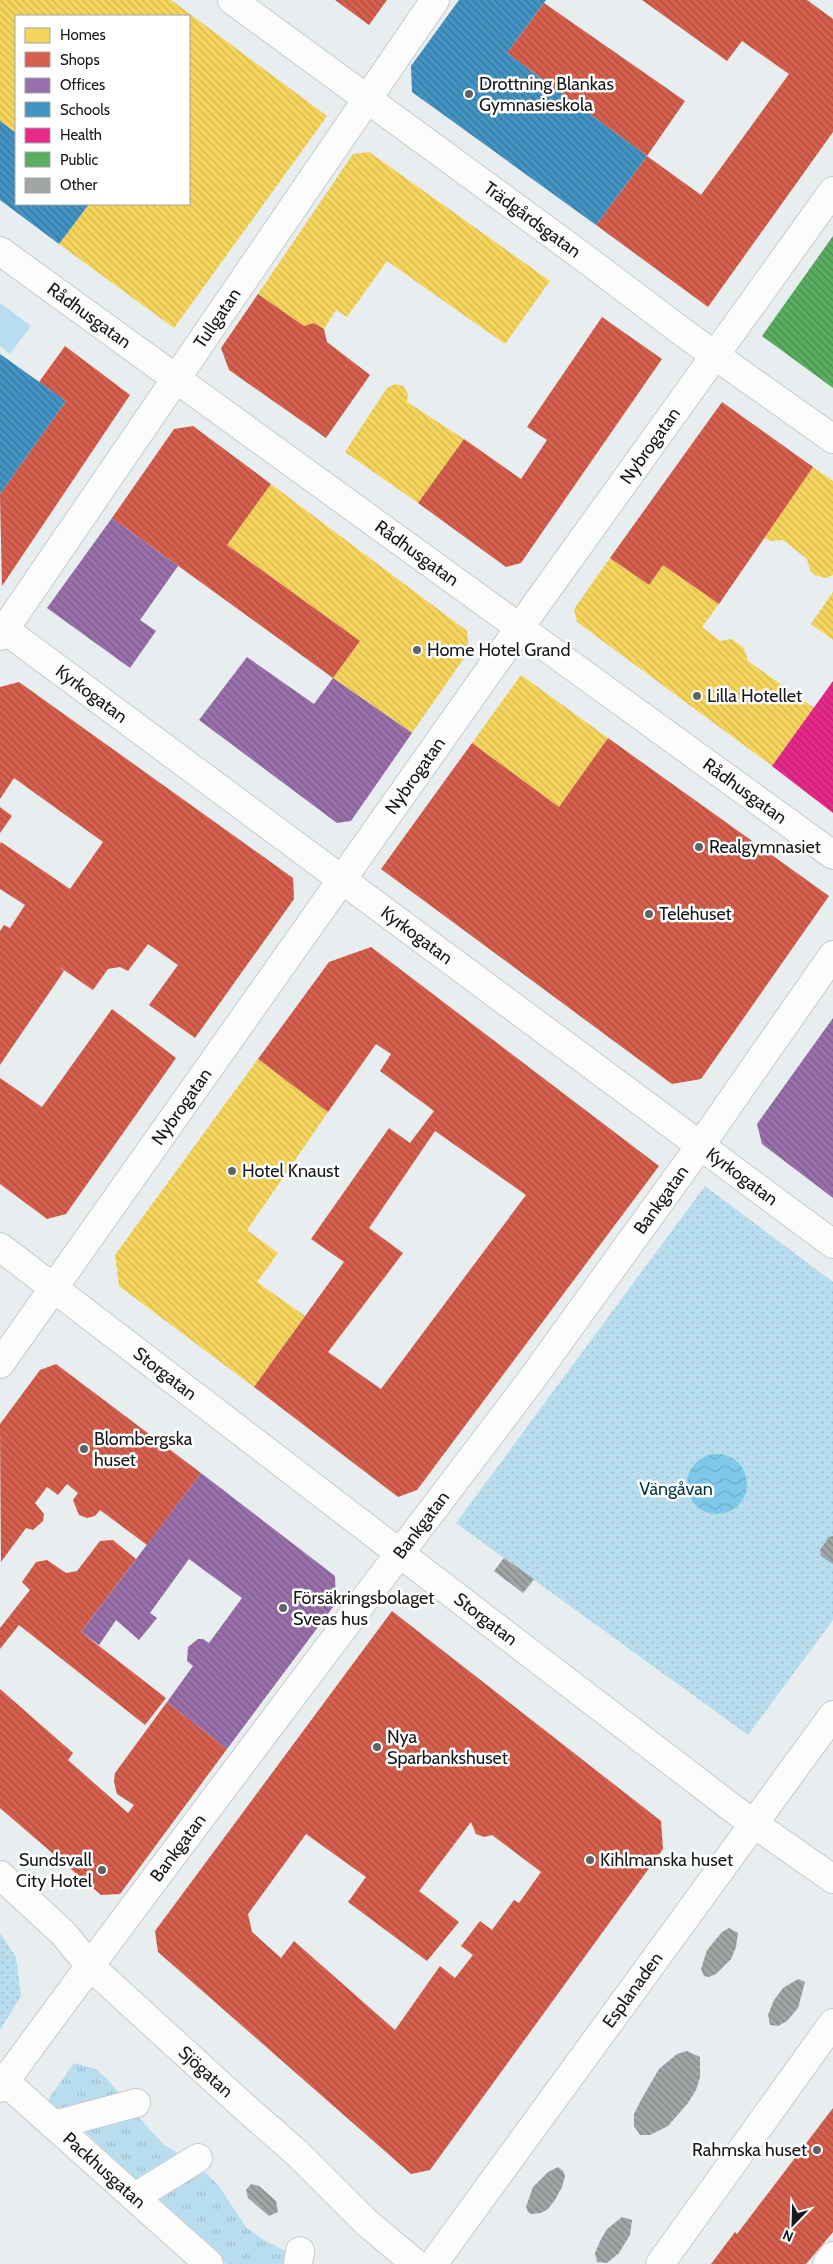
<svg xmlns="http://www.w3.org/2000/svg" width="833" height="2264" font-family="Cabin,sans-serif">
	<defs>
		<pattern id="grass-tufts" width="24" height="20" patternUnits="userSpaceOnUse" patternTransform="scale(1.25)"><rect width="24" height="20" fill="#b8ddee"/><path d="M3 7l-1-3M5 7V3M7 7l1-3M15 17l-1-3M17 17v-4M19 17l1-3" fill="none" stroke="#9dbdcc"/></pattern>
		<pattern id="park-dots" width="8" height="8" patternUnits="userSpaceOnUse" patternTransform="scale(1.25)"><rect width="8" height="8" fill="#b8ddee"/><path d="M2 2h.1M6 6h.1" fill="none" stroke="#9dbdcc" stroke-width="1.8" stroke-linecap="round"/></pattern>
		<pattern id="water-waves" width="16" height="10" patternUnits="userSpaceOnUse" patternTransform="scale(1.25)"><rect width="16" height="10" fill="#7ec9e9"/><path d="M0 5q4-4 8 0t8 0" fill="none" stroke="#6cacc7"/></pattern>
		<pattern id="homes-back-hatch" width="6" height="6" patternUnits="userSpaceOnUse" patternTransform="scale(1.25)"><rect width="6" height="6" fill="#f6d55c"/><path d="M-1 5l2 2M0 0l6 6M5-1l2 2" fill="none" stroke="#d2b64f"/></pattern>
		<pattern id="shops-back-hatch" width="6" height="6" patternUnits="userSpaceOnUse" patternTransform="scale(1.25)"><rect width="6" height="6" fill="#d6604d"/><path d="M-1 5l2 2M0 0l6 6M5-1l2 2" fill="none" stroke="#ad4e3f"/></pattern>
		<pattern id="offices-back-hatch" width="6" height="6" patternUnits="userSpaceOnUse" patternTransform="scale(1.25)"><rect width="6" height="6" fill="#9970ab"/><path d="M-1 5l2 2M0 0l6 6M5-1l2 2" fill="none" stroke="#7c5b8a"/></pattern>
		<pattern id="schools-back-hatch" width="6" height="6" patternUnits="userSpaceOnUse" patternTransform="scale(1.25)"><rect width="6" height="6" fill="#4393c3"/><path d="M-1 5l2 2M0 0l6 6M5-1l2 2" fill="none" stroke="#37779e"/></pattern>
		<pattern id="health-back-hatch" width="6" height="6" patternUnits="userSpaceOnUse" patternTransform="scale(1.25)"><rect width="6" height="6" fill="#e7298a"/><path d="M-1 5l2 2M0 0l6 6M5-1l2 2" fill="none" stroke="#ba2270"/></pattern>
		<pattern id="public-back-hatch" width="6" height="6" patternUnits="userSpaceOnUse" patternTransform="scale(1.25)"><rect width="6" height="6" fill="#5aae61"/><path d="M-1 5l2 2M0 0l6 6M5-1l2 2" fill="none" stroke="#498d4f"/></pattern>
		<pattern id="building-back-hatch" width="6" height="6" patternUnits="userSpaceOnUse" patternTransform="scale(1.25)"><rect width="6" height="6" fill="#a2a5a6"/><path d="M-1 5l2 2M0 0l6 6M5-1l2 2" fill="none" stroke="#838686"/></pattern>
	</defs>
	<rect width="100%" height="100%" fill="#e8edef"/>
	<path fill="url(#grass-tufts)" d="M74,2063l22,6 11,10 27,33 29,32 36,22 19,19 28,42 14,11 51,26h-85l-144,-135 -32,-26 -2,-3z"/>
	<path fill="url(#park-dots)" d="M705,1186l128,96v338l-85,115 -214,-155 -11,13 -29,-22 10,-13 -48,-35z
		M0,1933l16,24 5,39 -21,34z"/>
	<path fill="#b8ddee" d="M0,303l31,23 -21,28 -10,-8z"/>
	<path fill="url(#water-waves)" d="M687 1484a30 30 0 1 1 60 0a30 30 0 1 1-60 0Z"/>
	<path fill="url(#homes-back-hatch)" d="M0,0h171l156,116 -153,212 -115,-84 30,-40h100v-188h-173v117l-16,-12z
		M369,152l181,129 -45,63 -118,-83 -40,56 -11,-7 -12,19 -10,-6 -10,3 -46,-32 95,-140z
		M395,384l8,2 5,8 -1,8 57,37 -46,64 -73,-51 42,-64z
		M813,467l20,14v94l-7,3 -11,-3 -5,-5 -3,-11 -24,-19 -12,1 -7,-3z
		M271,484l196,147 2,20 -57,82 -79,-55 27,-37 -133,-96z
		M610,558l39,27 14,-20 56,39 -17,23 18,14 12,-2 12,9 4,13 66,47 -42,58 -195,-144 -3,-13z
		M833,592v48l-22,-16z
		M521,675l87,63 -49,69 -87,-64z
		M258,1059l70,53 -81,118 31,23 -21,29 48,34 -51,71 -135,-101 -4,-31z"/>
	<path fill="url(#shops-back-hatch)" fill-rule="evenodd" d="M335,0h52l-18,25z
		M642,0h165l26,19v113l-125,175 -112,-82 51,-69 54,39 88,-121 -47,-33 -15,20z
		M544,3l141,98 -38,55 -140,-103z
		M258,294l46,32 10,-3 10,6 3,13 43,33 -44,63 -97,-68 -8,-22z
		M602,317l60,42 -141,204 -15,4 -88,-64 46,-64 57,40 26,-39 -20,-13z
		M65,346l65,49 -128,191 -2,-92 66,-93 -27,-19z
		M722,402l91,65 -94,137 -56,-39 -14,20 -39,-27z
		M193,426l78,58 -44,61 133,96 -27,37 -221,-160 62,-89z
		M19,682l274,196 1,21 -99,139 -46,-33 29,-40 -30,-21 -20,27 -8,-4 -12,2 -15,21 -35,-24 6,5 -64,94v-134l4,-6 6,3 15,-23 -25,-16v-45l1,-2 69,47 33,-47 -89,-64 -14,21v-112z
		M608,738l221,158 -128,183 -29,5 -291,-215 91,-126 87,64z
		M0,807l12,9 -12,17z
		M371,947l288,219 -242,324 -19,7 -144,-110 90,-125 -33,-23 78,-111 21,15 24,-32 -54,-40 11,-17 -15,-10 -48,68 -70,-53 71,-97zM435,1131l91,64 -145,194 -53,-37 75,-99 -34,-25z
		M112,1009l64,49 -110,156 -19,5 -47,-35v-106l42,29z
		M56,1364l145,109 -54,72 -47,-35 -5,6 -8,2 -8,-3 -6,-15 5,-7 -11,-9 -9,11 -11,-8 -12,16 9,11 -1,7 -10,9 -7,-2 -25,34 -1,-138 40,-54z
		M113,1540l23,19 -55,73 85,66 -21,27 -126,-100 -19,24v-21l30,-38 -8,-8 14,-20 11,-2 19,13 11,-2 23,-30z
		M392,1611l269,210 2,28 -233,321 -19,4 -253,-222 -3,-21zM471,1822l5,12 8,3 8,-2 49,37 -22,31 -5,-3 -22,30 -12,-9 -19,25 12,9 -18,23 -15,-12 -45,64 -101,-89 -13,17 -29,-26 -4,-18 58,-80 60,43 -18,25 79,59 32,-39 -40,-31z
		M0,1689l73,64 -5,7 60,53 6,-8 -17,-11 -3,-12 1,-9 52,-71 60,47 -107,145 -19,1 -101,-87z
		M833,2108v124l-5,6 -22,26h-95l24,-32 2,2z"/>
	<path fill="url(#offices-back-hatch)" d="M112,518l66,48 -38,54 16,11 -26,37 -83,-60z
		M247,657l67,47 19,-26 79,55 -61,88 -14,2 -138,-103z
		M833,1018v180l-71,-54 -5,-20z
		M201,1473l134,103 1,27 -109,146 -60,-47 26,-36 -6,-5 1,-14 10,-8h5l6,4 33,-45 -53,-39 -39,54 7,5 -18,22 -23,-20 -17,25 -18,-13z"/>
	<path fill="url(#schools-back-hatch)" d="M459,0h87l-39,53 140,103 -51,69 -184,-133 -1,-26z
		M0,121l16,12v71h73l-30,40 -59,-44z
		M0,354l66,47 -66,93z"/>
	<path fill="url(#health-back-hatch)" d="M833,681v132l-61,-47z"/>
	<path fill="url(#public-back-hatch)" d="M833,236v152l-71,-52z"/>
	<path fill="url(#building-back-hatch)" d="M833,1536v28l-12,-8 -1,-6 9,-13z
		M504,1558l30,21 -11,14 -29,-22z
		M729,1928l9,5 -2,14 -5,12 -15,15 -7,3 -5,-1 -3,-7 6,-19 15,-18z
		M798,1979l7,3 -7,26 -11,13 -9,5 -8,-1 -2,-10 6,-15 9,-12z
		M687,2051l13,6v20l-4,13 -8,13 -20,23 -18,9h-10l-6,-9v-12l7,-14 18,-31 18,-15z
		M558,2167l5,4 2,5 -3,11 -7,13 -7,9 -7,4 -10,1 -3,-2 -2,-5 7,-20 15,-15z
		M251,2184l8,2 17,15 2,11 -9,4 -21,-18 -2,-8z
		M622,2217l10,3 -2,15 -11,18 -12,10 -10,-1 -2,-9 6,-14 6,-10z"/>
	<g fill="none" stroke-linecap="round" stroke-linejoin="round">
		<g stroke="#c6cacb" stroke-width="30">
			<g id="pedestrian">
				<path id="s1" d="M0,1247l736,564 97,68"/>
				<path id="s2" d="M368,1595l161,-212 171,-237"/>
				<path id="s3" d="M0,2077l209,187"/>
				<path d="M54,2125l82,-22"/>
				<path d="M135,2197l63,-39"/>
				<path d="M298,2264l2,-13"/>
				<path d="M827,2264l6,-8"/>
			</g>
		</g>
		<g stroke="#c6cacb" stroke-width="30">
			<g id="minor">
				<path id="s4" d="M232,0l350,256 103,78 148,105"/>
				<path id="s5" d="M0,251l833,604"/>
				<path id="s6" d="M0,626l833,618"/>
				<path id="s7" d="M0,636l435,-636"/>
				<path d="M700,1146l133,-191"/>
				<path id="s8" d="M0,1364l530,-751 303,-422"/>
				<path id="s9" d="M0,1875l63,58 27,33 150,137 57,50 69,69 50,42"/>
				<path id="s10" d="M0,2088c121,-166 245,-329 368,-493"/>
			</g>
		</g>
		<g stroke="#c6cacb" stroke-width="30">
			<g id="tertiary">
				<path id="s11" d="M433,2264l400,-549"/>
				<path d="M660,2264l173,-241"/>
			</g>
		</g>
		<use href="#pedestrian" stroke="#fcfcfd" stroke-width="28"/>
		<use href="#minor" stroke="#fcfcfd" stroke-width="28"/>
		<use href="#tertiary" stroke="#fcfcfd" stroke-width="28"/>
	</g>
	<g fill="#606365" stroke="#fff" stroke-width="2">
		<circle cx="469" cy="94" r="5"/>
		<circle cx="417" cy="650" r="5"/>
		<circle cx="697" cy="696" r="5"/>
		<circle cx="699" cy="847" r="5"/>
		<circle cx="649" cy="914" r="5"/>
		<circle cx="232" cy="1171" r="5"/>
		<circle cx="84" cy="1449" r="5"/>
		<circle cx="283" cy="1608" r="5"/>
		<circle cx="377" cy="1747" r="5"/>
		<circle cx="590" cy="1860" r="5"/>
		<circle cx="102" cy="1870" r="5"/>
		<circle cx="817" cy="2150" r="5"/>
	</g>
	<g text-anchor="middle" stroke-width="5" stroke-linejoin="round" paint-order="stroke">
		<g font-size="18" fill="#16191b" stroke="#fff" text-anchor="start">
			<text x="479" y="90">Drottning Blankas<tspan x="479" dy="21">Gymnasieskola</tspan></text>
			<text x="427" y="656">Home Hotel Grand</text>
			<text x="707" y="702">Lilla Hotellet</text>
			<text x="709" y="853">Realgymnasiet</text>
			<text x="659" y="920">Telehuset</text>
			<text x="242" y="1177">Hotel Knaust</text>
			<text x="94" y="1445">Blombergska<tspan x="94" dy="21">huset</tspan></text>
			<text x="293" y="1604">Försäkringsbolaget<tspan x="293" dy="21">Sveas hus</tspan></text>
			<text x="387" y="1743">Nya<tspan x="387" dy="21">Sparbankshuset</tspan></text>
			<text x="92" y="1866" text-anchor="end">Sundsvall<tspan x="92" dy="21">City Hotel</tspan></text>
			<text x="600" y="1866">Kihlmanska huset</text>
			<text x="807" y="2156" text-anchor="end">Rahmska huset</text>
		</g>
		<g font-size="18" fill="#16191b" stroke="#fff">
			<text dy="6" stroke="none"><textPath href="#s4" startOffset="372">Trädgårdsgatan</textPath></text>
			<text dy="6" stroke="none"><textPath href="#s5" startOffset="110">Rådhusgatan</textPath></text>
			<text dy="6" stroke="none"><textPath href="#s7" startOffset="385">Tullgatan</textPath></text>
			<text dy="6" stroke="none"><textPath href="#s8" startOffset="1125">Nybrogatan</textPath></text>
			<text dy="6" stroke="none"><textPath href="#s5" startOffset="515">Rådhusgatan</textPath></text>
			<text dy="6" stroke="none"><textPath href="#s6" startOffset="114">Kyrkogatan</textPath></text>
			<text dy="6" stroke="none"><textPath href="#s8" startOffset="720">Nybrogatan</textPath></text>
			<text dy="6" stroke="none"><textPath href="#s5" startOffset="920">Rådhusgatan</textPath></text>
			<text dy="6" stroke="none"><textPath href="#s6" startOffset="519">Kyrkogatan</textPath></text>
			<text dy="6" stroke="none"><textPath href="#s8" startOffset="315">Nybrogatan</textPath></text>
			<text dy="6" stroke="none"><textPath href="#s6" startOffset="924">Kyrkogatan</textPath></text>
			<text dy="6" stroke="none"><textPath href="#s2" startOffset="492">Bankgatan</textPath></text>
			<text dy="6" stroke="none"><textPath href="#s1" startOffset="208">Storgatan</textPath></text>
			<text dy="6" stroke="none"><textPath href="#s2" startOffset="88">Bankgatan</textPath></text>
			<text dy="6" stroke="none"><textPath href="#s1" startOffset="612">Storgatan</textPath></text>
			<text dy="6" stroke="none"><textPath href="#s10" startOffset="299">Bankgatan</textPath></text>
			<text dy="6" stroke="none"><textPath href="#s11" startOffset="339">Esplanaden</textPath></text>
			<text dy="6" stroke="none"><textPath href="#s9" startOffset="285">Sjögatan</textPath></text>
			<text dy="6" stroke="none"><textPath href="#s3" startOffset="140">Packhusgatan</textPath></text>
		</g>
		<g font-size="18" fill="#043647" stroke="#fff">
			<text x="676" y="1495">Vängåvan</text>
		</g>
	</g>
	<rect x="15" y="15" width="175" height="190" fill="#ffffff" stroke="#a2a3a4"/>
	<rect x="25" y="28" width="25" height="15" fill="#f6d55c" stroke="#a2a3a4"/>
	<text x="60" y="40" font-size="15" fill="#16191b">Homes</text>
	<rect x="25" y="52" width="25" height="15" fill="#d6604d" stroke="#a2a3a4"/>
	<text x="60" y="65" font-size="15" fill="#16191b">Shops</text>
	<rect x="25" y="78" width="25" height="15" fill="#9970ab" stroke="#a2a3a4"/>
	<text x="60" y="90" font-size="15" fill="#16191b">Offices</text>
	<rect x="25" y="102" width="25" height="15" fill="#4393c3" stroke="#a2a3a4"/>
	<text x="60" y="115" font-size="15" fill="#16191b">Schools</text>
	<rect x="25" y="128" width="25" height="15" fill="#e7298a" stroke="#a2a3a4"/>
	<text x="60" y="140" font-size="15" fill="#16191b">Health</text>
	<rect x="25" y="152" width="25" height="15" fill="#5aae61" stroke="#a2a3a4"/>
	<text x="60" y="165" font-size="15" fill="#16191b">Public</text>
	<rect x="25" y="178" width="25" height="15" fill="#a2a5a6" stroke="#a2a3a4"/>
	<text x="60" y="190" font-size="15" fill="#16191b">Other</text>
	<g transform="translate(793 2224) rotate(203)" stroke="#ffffff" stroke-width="4" paint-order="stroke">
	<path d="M0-4L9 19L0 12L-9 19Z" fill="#16191b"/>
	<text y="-8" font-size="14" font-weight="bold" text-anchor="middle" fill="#16191b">N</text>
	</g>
</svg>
